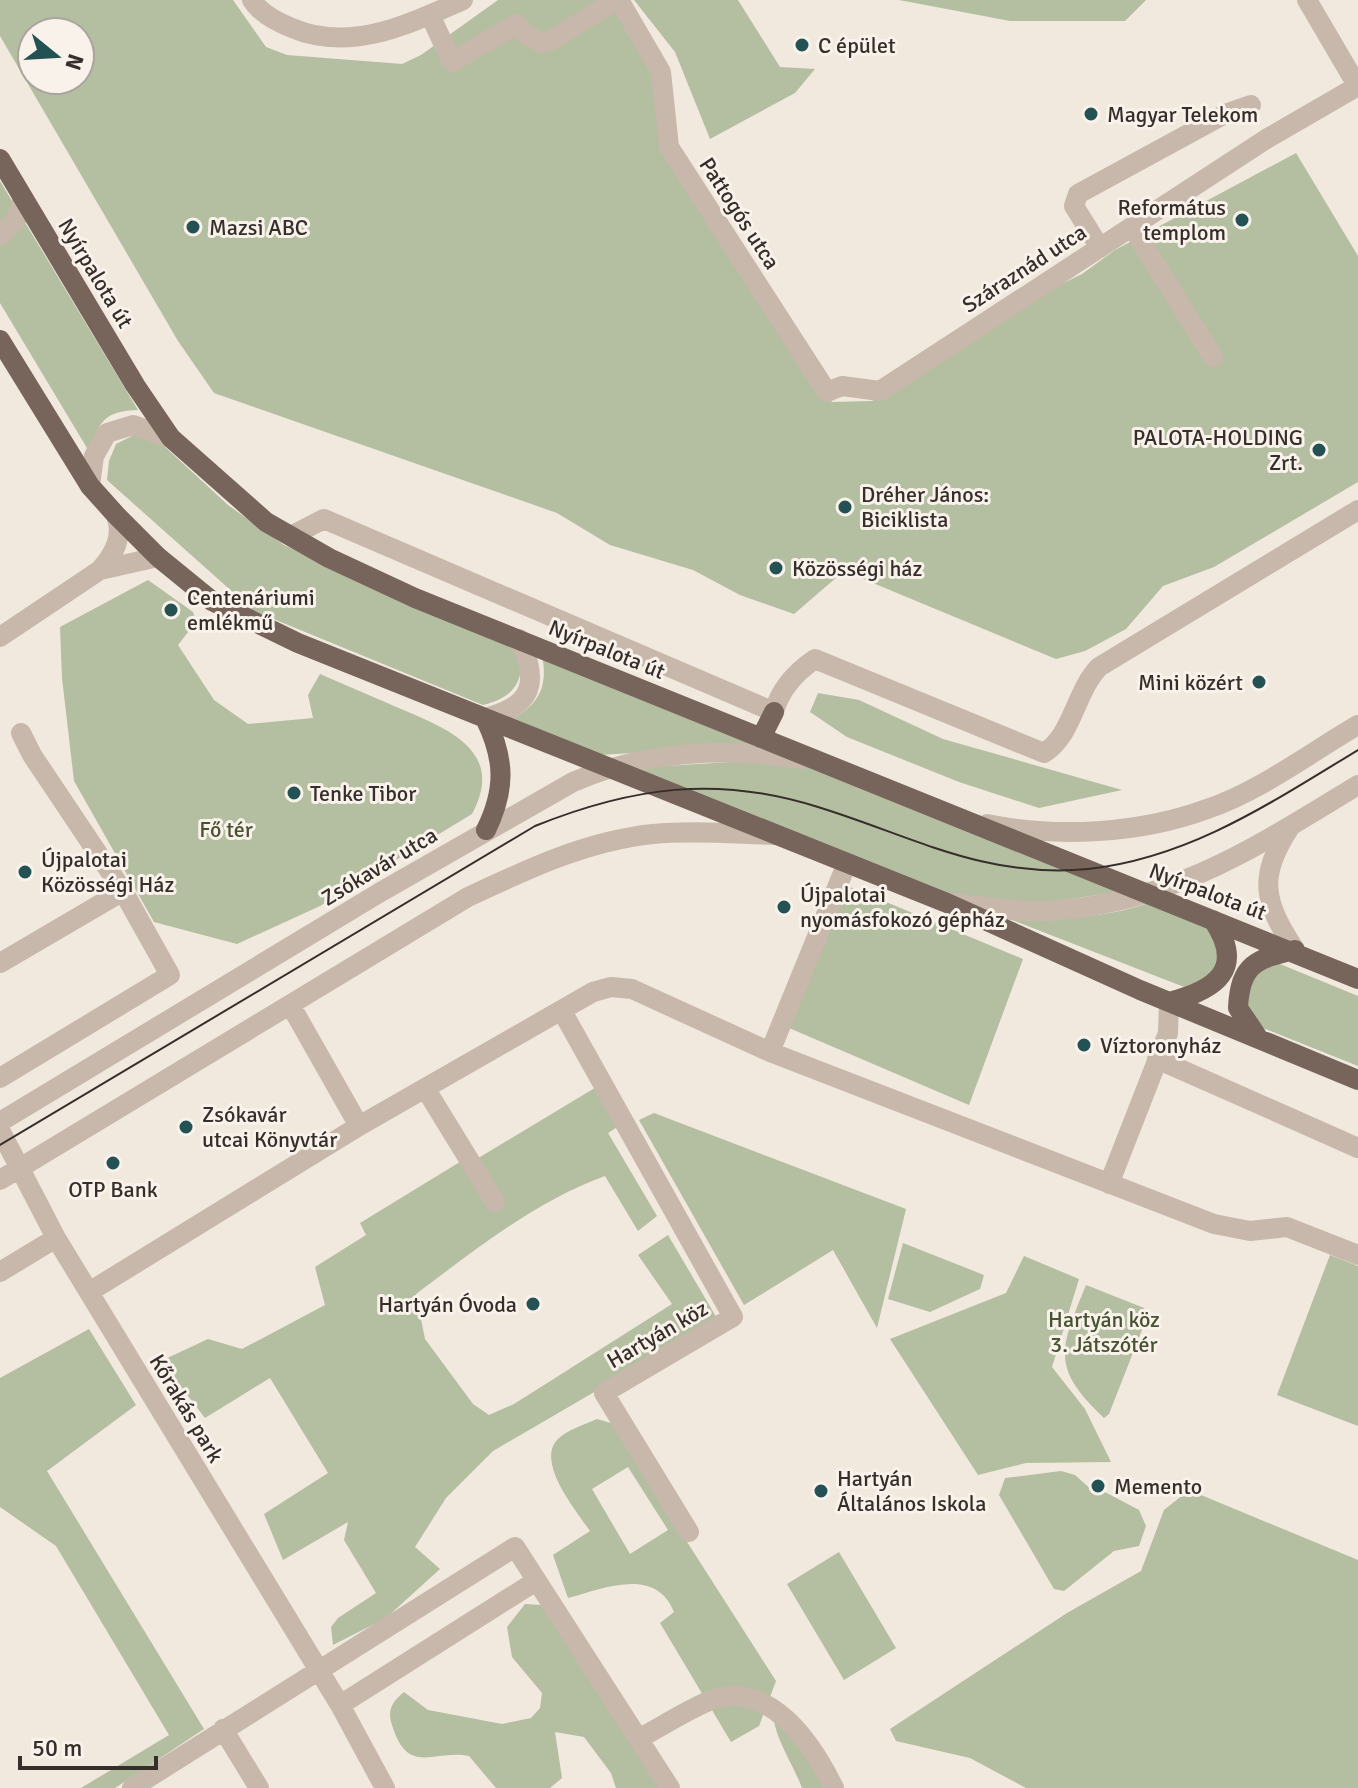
<svg xmlns="http://www.w3.org/2000/svg" width="1358" height="1788" font-family="Signika,sans-serif">
	<rect width="100%" height="100%" fill="#f1e8de"/>
	<path fill="#b4bea0" fill-rule="evenodd" d="M0,0h233l33,47 21,8 115,9 19,-9 77,-55h113l52,78 12,95 157,229 40,-1 136,-91 74,-36 33,-24 181,-97 62,103v226l-144,85 -51,19 -37,43 -41,22 -29,8 -212,-88 -50,43 -54,-19 -47,-25 -83,-25 -53,-32 -343,-120 -36,-52 -178,-305zM32,32h48v48h-48z
		M634,0h104l42,67 35,2 -20,24 -85,46 -35,-87z
		M899,0h247l-21,21h-115z
		M0,181l138,229c-34,1 -40,12 -48,43l-90,-150z
		M134,435l30,11 64,59 56,40 235,101c7,33 -3,51 -36,59l-229,-94 -147,-131 2,-19 7,-17z
		M148,580l45,32 3,10 -18,23 36,55 34,24 65,-6 -5,-23 12,-21c27,12 54,23 81,35 47,20 105,42 71,105l-152,92 -83,38 -83,-22 -80,-141 -12,-103 -2,-51z
		M542,655l224,90 -166,10 -87,-37c27,-14 35,-33 29,-63z
		M818,693l41,7 84,39 179,51 -83,18 -80,-26 -112,-45 -37,-25z
		M797,758l325,133 -81,13 -86,-8 -323,-128z
		M843,884l180,75 -54,146 -180,-77z
		M1149,903l67,27 7,29 -26,33 -200,-78c56,7 98,6 152,-11z
		M1275,962l83,34v70l-95,-38 -17,-16 3,-35z
		M598,1086l21,40 -11,7 49,83 -19,15 -33,-55c-71,26 -130,74 -189,118l9,45 48,65 16,11 25,-11 158,-100 -34,-49 30,-20 50,85 -225,131 -47,47 -31,49 25,22 -54,49 -53,27 -2,-18 7,-9 38,-25 -32,-53 4,-18 -65,38 -19,-46 64,-41 -58,-95 -65,40 -44,-57 47,-22 34,10 83,-44 -10,-38 51,-32 -6,-12 108,-66 7,3z
		M654,1113l252,96 -29,119 -44,-78 -89,55 -105,-185z
		M903,1243l81,32 -4,14 -50,23 -42,-13z
		M1330,1255l28,11v160l-81,-31z
		M1024,1256l55,23 -27,88 33,42 26,53 -85,1 -48,12 -88,-136 116,-46z
		M1086,1285l58,23 3,9 -38,97 -5,4c-54,-51 -44,-69 -18,-133z
		M89,1329l47,76 -89,66 157,258 -89,59h-34l88,-53 -113,-189 -56,-39v-129z
		M597,1419l14,4 165,258 -17,45 -28,16 -71,-119 14,-11c-18,-46 -70,-24 -106,-14l-15,-43 37,-24c-13,-19 -54,-68 -33,-91 9,-10 29,-16 40,-21zM628,1467l40,63 -38,24 -38,-65z
		M1061,1471l14,4 19,17 9,-1 36,19 7,16 -7,20 -25,5 -50,40 -10,-2 -55,-94 6,-17z
		M1189,1490l169,70v228h-332l-56,-30 -74,-17 -6,-12 177,-116 74,-42 23,-61z
		M839,1552l57,96 -52,32 -57,-96z
		M525,1604l16,1 120,183h-45l-5,-15 -27,-36 -29,-5 7,46 -12,10h-54l-27,-32c-36,-7 -61,21 -77,-31 -5,-15 0,-23 12,-33l24,18 74,14 29,-6 9,-10 2,-15 -30,-36 -5,-30z
		M775,1709l52,79h-25c-8,-23 -34,-60 -27,-79z"/>
	<g fill="none" stroke-linecap="round" stroke-linejoin="round">
		<path stroke="#c8b8ab" stroke-width="20" d="M252,0c8,13 25,22 40,28 59,25 117,-4 171,-28
			M619,0l42,72 8,75 158,245 15,-6 38,5 388,-253 90,-52
			M1307,0l51,87
			M430,15l22,47 64,-38 12,12 15,7 9,-3 64,-40
			M1132,227l81,130
			M0,236l16,-16 7,-22
			M1100,248l-26,-42 4,-12 147,-80 26,-9
			M90,486l4,-30 13,-23 26,-8 38,13
			M291,536l33,-17 450,193c6,-23 22,-40 41,-53l229,94c29,-18 31,-61 55,-86l259,-157
			M100,570c14,-16 24,-33 16,-55
			M0,637l100,-67 58,-13
			M485,718c48,-12 55,-36 34,-79
			M987,824c70,14 152,10 220,-15 53,-18 103,-56 151,-84
			M1290,827c-33,51 -26,75 5,123
			M951,903c32,3 66,10 98,8 123,-8 207,-64 309,-126
			M0,963l123,-72
			M291,1006l68,120
			M562,1011l171,306 -129,76 85,139
			M770,1052l77,-189
			M1157,1059l201,89
			M0,1078l170,-103 -47,-84 -91,-136 -11,-22
			M425,1088l70,114
			M0,1122l379,-229 194,-111c72,-31 153,-35 230,-23
			M0,1130l56,108 284,467 45,83
			M0,1180l468,-283c60,-28 118,-56 185,-63 41,-4 83,0 123,1
			M1109,1184l59,-151 1,-31
			M0,1272l56,-34
			M89,1292l270,-166 234,-134 18,-5 21,2 138,63 444,172 36,7 37,-4 71,28
			M340,1705l196,-124
			M223,1729l36,59
			M638,1739c23,-12 47,-28 71,-38 60,-23 103,42 125,87
			M132,1788l383,-241 155,241"/>
		<path stroke="#77655c" stroke-width="20" d="M0,159l135,226 36,53 95,84 63,36 86,40 943,381
			M0,340l90,146 26,29 42,42 54,44 86,42 649,260 193,87 218,90
			M485,718c20,41 21,71 1,112
			M761,738l13,-26
			M1169,1002c47,-12 77,-33 44,-82
			M1257,1036l-19,-28c2,-44 18,-49 57,-58"/>
		<path stroke="#362e2a" stroke-width="2" d="M0,1145l535,-319c97,-39 182,-51 283,-19 94,29 167,72 270,62 102,-11 184,-67 270,-119"/>
	</g>
	<g fill="#235154" stroke="#f8f2eb" stroke-width="3">
		<circle cx="802" cy="45" r="8"/>
		<circle cx="1091" cy="114" r="8"/>
		<circle cx="1242" cy="220" r="8"/>
		<circle cx="193" cy="227" r="8"/>
		<circle cx="1319" cy="450" r="8"/>
		<circle cx="845" cy="507" r="8"/>
		<circle cx="776" cy="568" r="8"/>
		<circle cx="171" cy="610" r="8"/>
		<circle cx="1259" cy="682" r="8"/>
		<circle cx="294" cy="793" r="8"/>
		<circle cx="25" cy="872" r="8"/>
		<circle cx="784" cy="907" r="8"/>
		<circle cx="1084" cy="1045" r="8"/>
		<circle cx="186" cy="1127" r="8"/>
		<circle cx="113" cy="1163" r="8"/>
		<circle cx="533" cy="1304" r="8"/>
		<circle cx="1098" cy="1486" r="8"/>
		<circle cx="821" cy="1491" r="8"/>
	</g>
	<g text-anchor="middle" stroke-width="6" stroke-linejoin="round" paint-order="stroke">
		<g font-size="22" fill="#362e2a" stroke="#f8f2eb" text-anchor="start">
			<text x="818" y="53">C épület</text>
			<text x="1107" y="122">Magyar Telekom</text>
			<text x="1226" y="215" text-anchor="end">Református<tspan x="1226" dy="25">templom</tspan></text>
			<text x="209" y="235">Mazsi ABC</text>
			<text x="1303" y="445" text-anchor="end">PALOTA-HOLDING<tspan x="1303" dy="25">Zrt.</tspan></text>
			<text x="861" y="502">Dréher János:<tspan x="861" dy="25">Biciklista</tspan></text>
			<text x="792" y="576">Közösségi ház</text>
			<text x="187" y="605">Centenáriumi<tspan x="187" dy="25">emlékmű</tspan></text>
			<text x="1243" y="690" text-anchor="end">Mini közért</text>
			<text x="310" y="801">Tenke Tibor</text>
			<text x="41" y="867">Újpalotai<tspan x="41" dy="25">Közösségi Ház</tspan></text>
			<text x="800" y="902">Újpalotai<tspan x="800" dy="25">nyomásfokozó gépház</tspan></text>
			<text x="1100" y="1053">Víztoronyház</text>
			<text x="202" y="1122">Zsókavár<tspan x="202" dy="25">utcai Könyvtár</tspan></text>
			<text x="113" y="1197" text-anchor="middle">OTP Bank</text>
			<text x="517" y="1312" text-anchor="end">Hartyán Óvoda</text>
			<text x="837" y="1486">Hartyán<tspan x="837" dy="25">Általános Iskola</tspan></text>
			<text x="1114" y="1494">Memento</text>
		</g>
		<g font-size="22" fill="#362e2a" stroke="#f8f2eb">
			<text transform="translate(740 213) rotate(57)" y="8">Pattogós utca</text>
			<text transform="translate(1024 268) rotate(-33)" y="8">Száraznád utca</text>
			<text transform="translate(96 273) rotate(59)" y="8">Nyírpalota út</text>
			<text transform="translate(607 649) rotate(22)" y="8">Nyírpalota út</text>
			<text transform="translate(379 866) rotate(-31)" y="8">Zsókavár utca</text>
			<text transform="translate(1208 891) rotate(21)" y="8">Nyírpalota út</text>
			<text transform="translate(657 1334) rotate(-30)" y="8">Hartyán köz</text>
			<text transform="translate(187 1408) rotate(59)" y="8">Kőrakás park</text>
		</g>
		<g font-size="22" fill="#465230" stroke="#f8f2eb">
			<text x="226" y="837">Fő tér</text>
			<text x="1104" y="1327">Hartyán köz<tspan x="1104" dy="25">3. Játszótér</tspan></text>
		</g>
	</g>
	<g transform="translate(56 56) rotate(108)"><circle r="38" fill="#f8f2eb" stroke="#aaa49e" stroke-width="2"/>
	<path d="M0-6L14 30L0 20L-14 30Z" fill="#235154"/>
	<text y="-12" font-size="22" font-weight="bold" text-anchor="middle" fill="#362e2a">N</text>
	</g>
	<path d="M20 1756v12h136v-12" fill="none" stroke="#362e2a" stroke-width="4"/>
	<text x="32" y="1756" font-size="24" fill="#362e2a" stroke="#f8f2eb" stroke-width="6" paint-order="stroke">50 m</text>
</svg>
